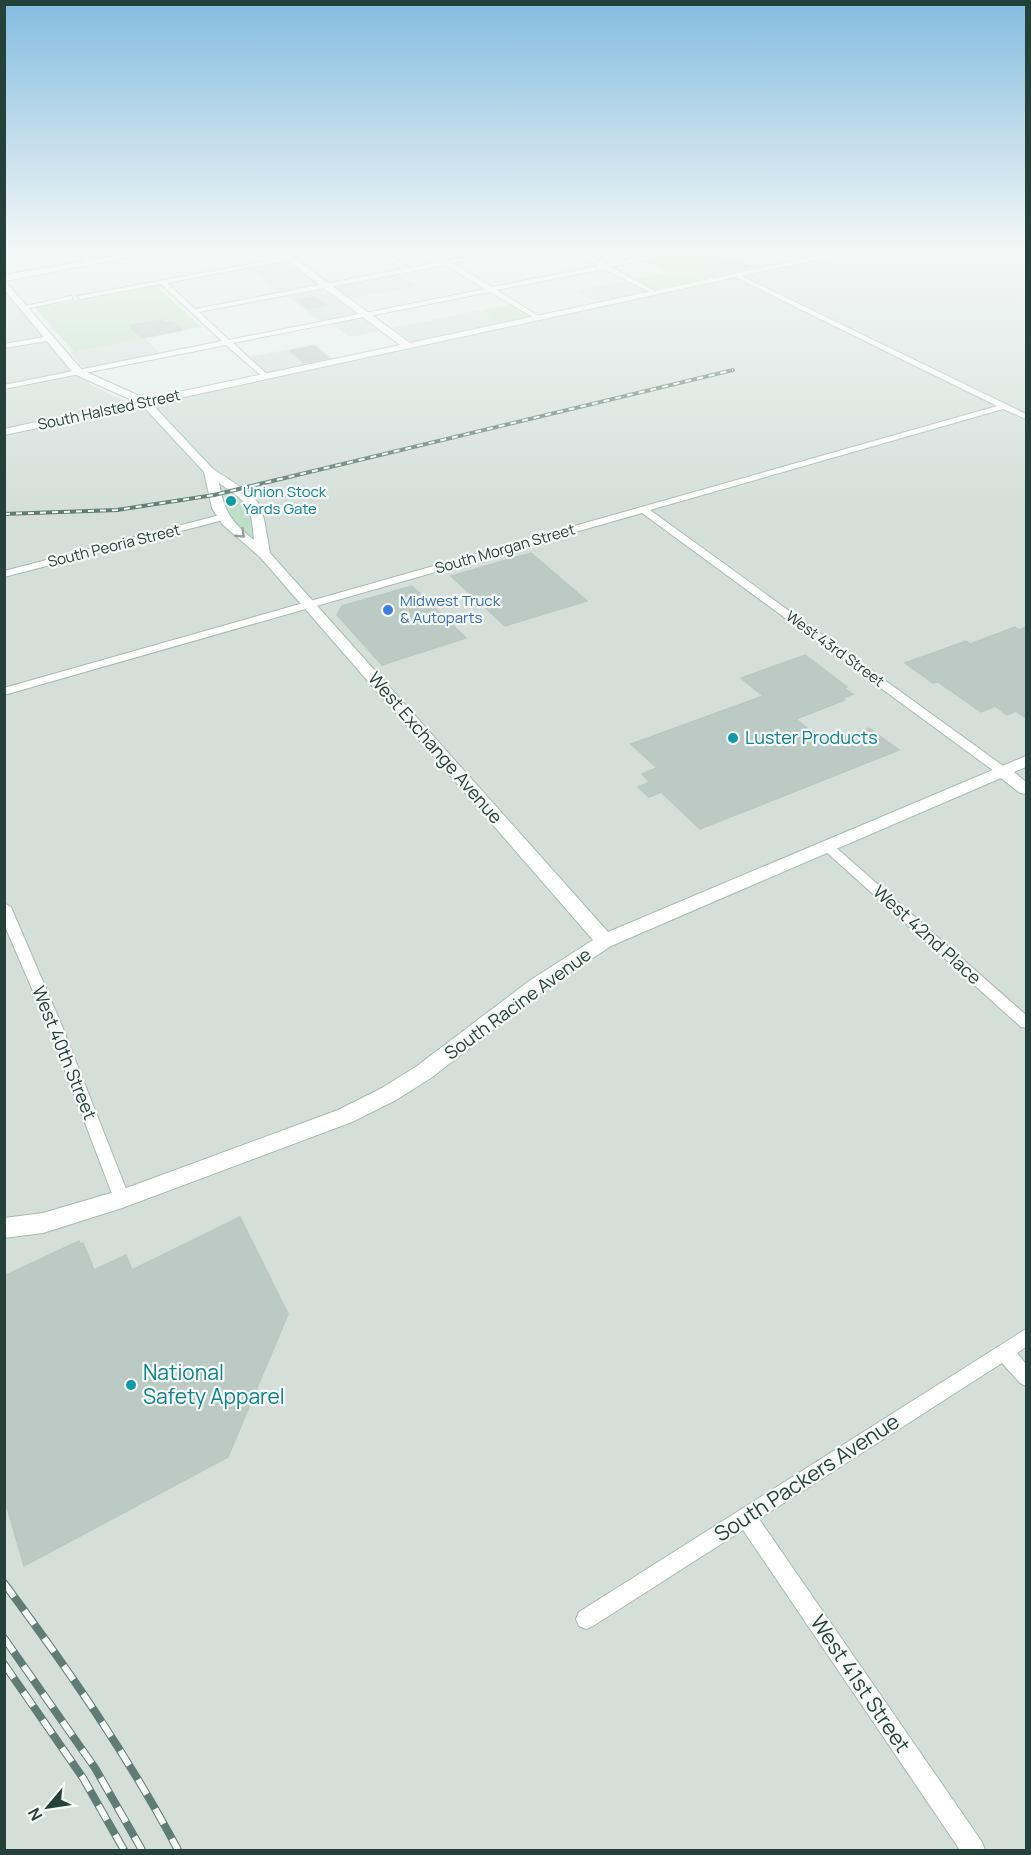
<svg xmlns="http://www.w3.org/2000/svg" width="1031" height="1855" font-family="Manrope,sans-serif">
	<rect width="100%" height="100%" fill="#e6efeb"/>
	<path fill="#d4dfda" d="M580,252h78l-54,13z
		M694,252h32l10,5 27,-5 22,10 -48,11z
		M862,252h164v1598h-1021v-1567l85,101 40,21z
		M285,261l32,24 -36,7 -31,-24z
		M397,275l18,11 -64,13 -17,-13z
		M628,280l21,12 -51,11 -22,-12z
		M321,288l35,26 -36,7 -35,-26z
		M510,304l21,13 -119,25 -20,-14z
		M361,317l18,14 -30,6 -17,-14z
		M145,338l15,15 -76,16 -14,-17z
		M315,344l18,15 -66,14 -17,-16z"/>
	<path fill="#bfe0c8" d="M658,252h36l40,20 -80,17 -20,-10 32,-7 -19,-11 8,-2 -1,-3 -11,-1z
		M156,286l45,41 -127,25 -39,-44z
		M510,306l17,10 -28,6 -16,-11z
		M222,484c21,15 30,27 31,54l-5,-2 -23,-24 -6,-26z"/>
	<path fill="#bbcac4" stroke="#b8c9c2" stroke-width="1.5" d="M697,252h23l31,15 -16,3z
		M313,297h1l14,8 -20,4 -12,-9z
		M162,320l3,3 7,-1 10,8 -40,8 -12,-12z
		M314,346l14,12 -24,5 -14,-12z
		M531,553l56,48 -82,25 -54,-50z
		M412,586l54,52 -84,27 -45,-50 5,-9z
		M1015,627l4,3 7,-3v91l-10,-7 -9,4 -12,-9 -14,6 -43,-30 -5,1 -28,-20 61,-22 4,3z
		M805,655l42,32 -3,1 9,6 -10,4 2,2 -49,19 31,25 42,-16 30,22 -199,79 -39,-37 -12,5 -11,-10 12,-5 -8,-8 15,-6 -26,-24 132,-48 -22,-18z
		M240,1217l48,97 -60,143 -204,109 -20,-69v-221l75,-35 1,3 3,-1 11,27 32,-15 6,15z"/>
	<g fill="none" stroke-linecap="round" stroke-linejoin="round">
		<g stroke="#a8b8b2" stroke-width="2">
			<path id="street" d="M76,252h7l11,11 -5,1z
				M378,252h8l23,16 82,-16h14l-53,11 40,24 107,-21 -25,-14h8l24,12 41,-8 2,3 -38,8 48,26 -5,1 -50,-25 -107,21 43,27 -2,3 -48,-28 -257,51 35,32 1,2 -4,2 -39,-34 -222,44v-4l218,-44 -61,-57 -81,15 -2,-3 211,-39 3,2 -125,24 28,26 207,-40zM445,265l40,24 -256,51 -30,-28z
				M737,274l289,140v5l-23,-10 -353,101 356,258 2,3 -2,3h-8l-356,-261 -638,182v-7l993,-282 -262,-129z
				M71,296l2,3 -49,10 -3,-2z
				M50,336h3v4l-49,8v-4z
				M224,514l5,3 -2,2 -223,58v-6z
				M828,843l4,1 194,171v13l-5,-1 -197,-177 -2,-3z
				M4,903l7,4 51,119 68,173 -2,5 -6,2 -6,-2 -2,-5 -66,-173 -44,-102z
				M1026,1329v18l-9,6 9,11v22l-6,-3 -18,-20 -243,156 223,323 3,8h-25l-217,-320 -150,96 -7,3 -7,-3 -3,-7 3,-7z"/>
		</g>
		<g stroke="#a4bbb3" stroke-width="2">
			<path id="secondary" d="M138,252h20l-153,29 77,89 64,29 254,-54 -124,-93h10l124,91 425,-91h17l-700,152 61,65 37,24 8,10 6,16 6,34 338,379 418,-176v11l-12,5 12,10v12l-6,-1 -19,-15 -390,168 -68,45 -112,87 -35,22 -44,22 -230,86 -79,25 -39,5v-20l39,-5 78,-23 217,-80 44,-22 35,-22 112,-85 64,-41 -333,-383 -38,-33 -10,-16 -8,-36 -61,-66 -139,29v-6l130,-28 -60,-27 -70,-85v-14zM219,483c29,20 32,21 35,57 -23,-18 -30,-29 -35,-57z"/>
		</g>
		<use href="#street" fill="#fff" fill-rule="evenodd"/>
		<use href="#secondary" fill="#fff" fill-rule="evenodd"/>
		<g stroke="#5f7d75" stroke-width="4">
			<path id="rail-far1" d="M4,514l113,-4 97,-15 519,-125"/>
		</g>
		<g stroke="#5f7d75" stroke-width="8">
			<path id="rail" d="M4,1583c64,86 124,173 174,267
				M4,1638l91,130 47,82
				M4,1664l79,114 41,72"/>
		</g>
		<use href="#rail-far1" stroke="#f7fbf9" stroke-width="2" stroke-dasharray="6" stroke-linecap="butt"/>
		<use href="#rail" stroke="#f7fbf9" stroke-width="6" stroke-dasharray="17" stroke-linecap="butt"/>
	</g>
	<defs><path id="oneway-chevron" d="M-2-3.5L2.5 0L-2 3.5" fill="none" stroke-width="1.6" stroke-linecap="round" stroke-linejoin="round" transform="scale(1.5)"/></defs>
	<use stroke="#92a09c" href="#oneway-chevron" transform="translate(241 534) rotate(44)"/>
	<linearGradient id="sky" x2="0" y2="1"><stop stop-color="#84bce0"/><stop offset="0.49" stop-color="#f4f8f6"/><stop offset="1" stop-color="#f4f8f6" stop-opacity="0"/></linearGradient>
	<rect width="1031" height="512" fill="url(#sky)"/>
	<g fill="#0f9aa8" stroke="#f7fbf9" stroke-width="2">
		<circle cx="231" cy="501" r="6"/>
		<circle cx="733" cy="738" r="6"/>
		<circle cx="131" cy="1385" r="6"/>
	</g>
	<circle fill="#3f7fe0" stroke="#f7fbf9" stroke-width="2" cx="388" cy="610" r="6"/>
	<g text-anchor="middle" stroke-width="4.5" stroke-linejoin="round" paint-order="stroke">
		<g font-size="15" fill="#24423a" stroke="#f7fbf9">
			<text transform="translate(109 410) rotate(-12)" y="5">South Halsted Street</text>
			<text transform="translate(114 546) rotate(-14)" y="5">South Peoria Street</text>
			<text transform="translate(505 549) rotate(-16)" y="5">South Morgan Street</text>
			<text transform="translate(835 649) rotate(36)" y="5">West 43rd Street</text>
		</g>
		<g font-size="15" fill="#0d838f" stroke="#f7fbf9" text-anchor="start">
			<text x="243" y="497">Union Stock<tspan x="243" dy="17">Yards Gate</tspan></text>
		</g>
		<g font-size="15" fill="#366cbe" stroke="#f7fbf9" text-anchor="start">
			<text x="400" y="606">Midwest Truck<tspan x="400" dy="17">&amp; Autoparts</tspan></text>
		</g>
		<g font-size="18" fill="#0d838f" stroke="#f7fbf9" text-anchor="start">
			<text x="745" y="744">Luster Products</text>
		</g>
		<g font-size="18" fill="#24423a" stroke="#f7fbf9">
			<text transform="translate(435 748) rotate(49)" y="6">West Exchange Avenue</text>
			<text transform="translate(927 935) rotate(42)" y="6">West 42nd Place</text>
			<text transform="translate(518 1004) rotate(-36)" y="6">South Racine Avenue</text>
			<text transform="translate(64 1053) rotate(68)" y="6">West 40th Street</text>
		</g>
		<g font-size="21" fill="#0d838f" stroke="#f7fbf9" text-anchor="start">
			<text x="143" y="1380">National<tspan x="143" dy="24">Safety Apparel</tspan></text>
		</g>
		<g font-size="21" fill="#24423a" stroke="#f7fbf9">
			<text transform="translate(807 1478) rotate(-33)" y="7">South Packers Avenue</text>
			<text transform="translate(860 1684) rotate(56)" y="7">West 41st Street</text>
		</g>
	</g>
	<rect width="1031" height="1855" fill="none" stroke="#24423a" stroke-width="12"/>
	<g transform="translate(48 1807) rotate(241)" stroke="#f7fbf9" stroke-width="4.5" paint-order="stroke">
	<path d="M0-4.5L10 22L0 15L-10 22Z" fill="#24423a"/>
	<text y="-9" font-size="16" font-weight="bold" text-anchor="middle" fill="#24423a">N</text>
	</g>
</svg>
